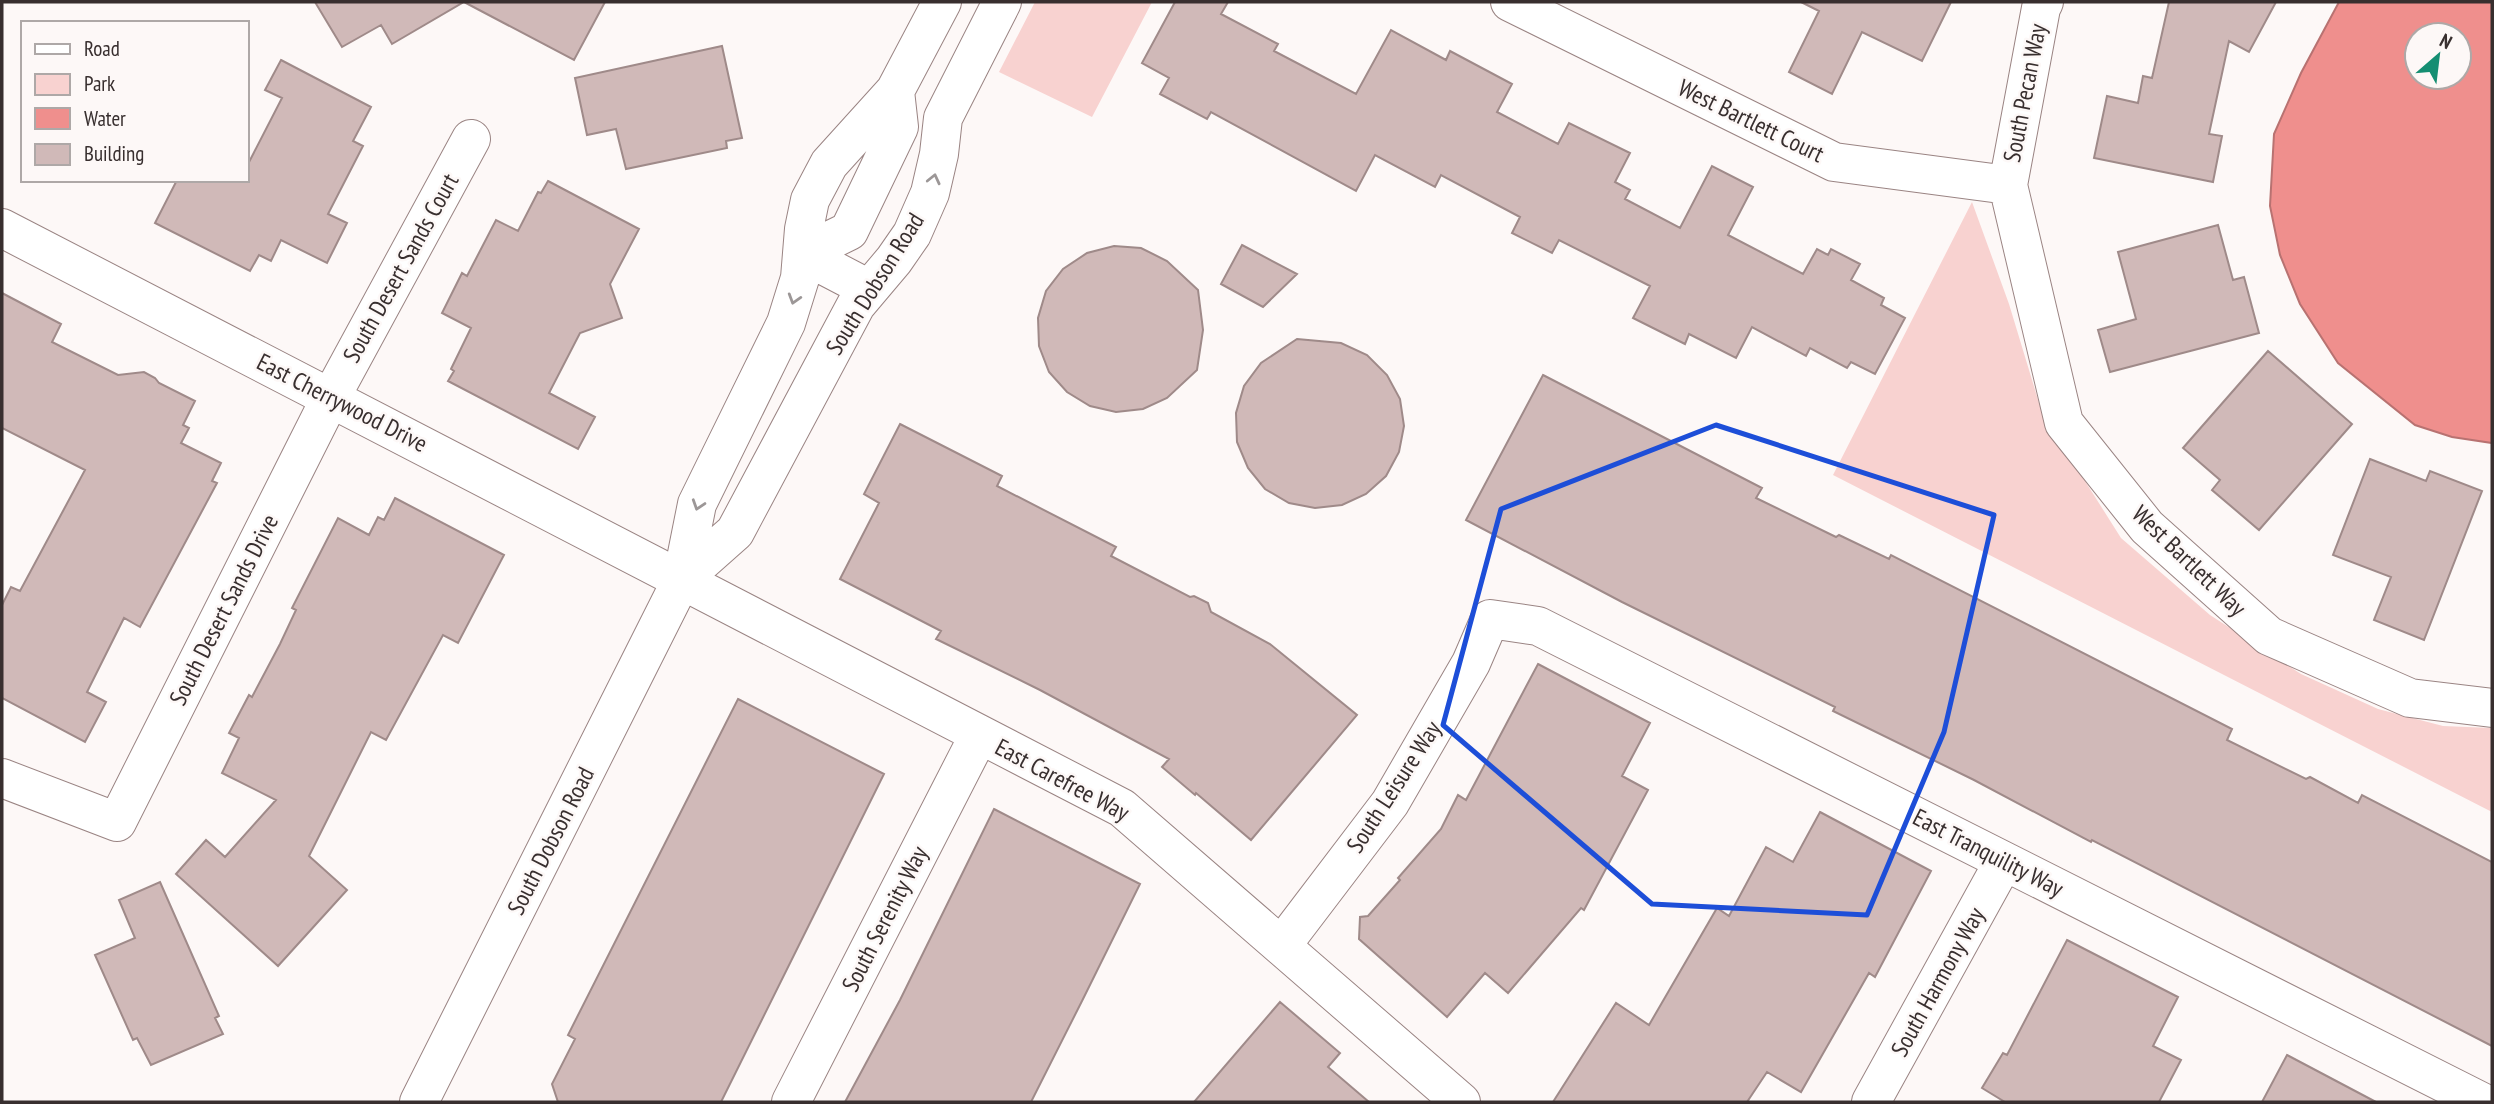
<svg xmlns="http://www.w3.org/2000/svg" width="2494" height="1104" font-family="'PT Sans Narrow',sans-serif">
	<rect width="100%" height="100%" fill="#fdf8f7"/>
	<path fill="#f8d2d0" d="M1035,2h117l-60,115 -93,-45z
		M1972,202l37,102 33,109 79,125 89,77 91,59 77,35 65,17 49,2v84l-659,-337z"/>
	<path fill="#ef8f8d" stroke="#b87271" stroke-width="2" fill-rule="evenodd" d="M2339,2h153v441l-40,-6 -37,-12 -77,-62 -38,-59 -20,-49 -10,-49 4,-72 27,-61zM2417,35h42v42h-42z"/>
	<path fill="#d0b9b8" stroke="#9f8a89" stroke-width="2" d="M315,2h290l-31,58 -110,-58 -72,42 -11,-19 -39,22z
		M1175,2h53l-7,12 57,30 -4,7 82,43 35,-64 55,30 4,-9 62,33 -15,28 61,32 11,-21 61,30 -15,29 15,8 -5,9 55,29 32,-62 41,21 -25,48 75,39 14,-25 11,6 3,-6 29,15 -9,16 33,18 -3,7 24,13 -30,56 -24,-12 -4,6 -37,-20 -4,8 -54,-29 -16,31 -47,-24 -4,10 -52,-26 17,-32 -91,-46 -7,13 -40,-20 8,-16 -79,-42 -6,12 -60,-32 -19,36 -145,-79 -4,7 -47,-25 9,-16 -27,-15z
		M1801,2h150l-29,59 -60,-29 -30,62 -43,-22 30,-61z
		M2169,2h107l-27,50 -20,-11 -20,93 13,2 -9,46 -119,-24 13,-62 31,7 5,-27 9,2z
		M722,46l20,92 -16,3 1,7 -101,21 -10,-40 -29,6 -12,-57z
		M281,60l90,47 -18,34 10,5 -35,68 19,9 -20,40 -46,-23 -10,21 -12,-6 -9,16 -95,-48 22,-43h70v-14l35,-68 -17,-8z
		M548,181l91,48 -29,55 12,34 -42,15 -31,60 46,24 -17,32 -130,-68 6,-10 -3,-2 20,-41 -29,-15 20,-40 5,3 29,-56 22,11 20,-39 3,1z
		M2218,225l15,55 11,-3 15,56 -149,39 -12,-42 38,-11 -18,-67z
		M1242,245l55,29 -34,33 -42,-23z
		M1114,246l27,2 26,13 31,29 5,40 -6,40 -30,28 -24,11 -27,3 -26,-6 -23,-14 -18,-20 -10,-26 -1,-28 8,-27 17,-22 24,-16z
		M2,293l59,31 -9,18 66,33 26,-3 11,6 4,5 36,18 -12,24 6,3 -8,15 40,20 -9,18 5,2 -77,144 -16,-9 -37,74 19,10 -21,40 -83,-44v-93l9,-18 9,4 65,-121 -83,-42z
		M1297,339l44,4 26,12 20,20 13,24 4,27 -5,26 -13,24 -20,18 -24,11 -27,3 -26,-5 -24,-14 -17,-21 -11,-26 -1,-29 8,-27 17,-23z
		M2268,351l84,73 -93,106 -47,-40 8,-10 -37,-32z
		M1543,375l219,113 -6,10 80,39 3,-2 50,24 2,-4 341,174 -5,11 79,39 4,-2 48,26 4,-8 130,67v184l-400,-206 -1,2 -117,-62 -141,-69 2,-4 -213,-105 -156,-82z
		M900,424l102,52 -5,10 119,61 -5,9 79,41 4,-1 14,7 3,9 59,32 87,71 -106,125 -55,-47 -1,2 -33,-28 7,-8 -129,-69 -104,-51 5,-8 -101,-52 39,-76 -15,-9z
		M2370,459l56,22 4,-10 52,20 -58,149 -50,-20 17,-43 -58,-22z
		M395,498l109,57 -46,88 -15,-8 -57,105 -15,-8 -62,124 38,34 -69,76 -102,-92 30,-34 19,17 51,-57 -54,-27 17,-35 -10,-5 20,-38 3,2 28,-53 16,-34 -4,-2 46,-90 31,17 9,-18 6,3z
		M1538,664l112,59 -28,53 26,14 -64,120 -3,-2 -73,85 -23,-20 -38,44 -88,-78 1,-22 8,-1 32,-36 -2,-2 43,-49 17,-34 8,5z
		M738,699l146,75 -163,328h-163l-6,-18 23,-45 -7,-4z
		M994,809l146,75 -58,117 -51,101h-186l55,-102z
		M1820,812l111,59 -56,106 -6,-4 -68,119 -34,-20 -20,30h-194l63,-99 33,22 68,-117 12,8 37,-69 27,15z
		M160,882l59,134 -4,2 8,16 -72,31 -14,-27 -4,2 -38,-85 40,-17 -16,-38z
		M2067,940l111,57 -25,49 28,14 -22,42h-154l-23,-14 21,-35 4,2z
		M1280,1002l60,51 -12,14 41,35h-175z
		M2287,1055l89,47h-114z"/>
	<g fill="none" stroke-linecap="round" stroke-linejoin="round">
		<g stroke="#9a8483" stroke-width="40">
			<path id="street" d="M1510,2l324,160 174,23
				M2044,2l-3,6 -33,177 56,238 83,104 122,109 141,62 82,10
				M2,228l1120,580 339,294
				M2,778l115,44 214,-425 140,-258
				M1282,945l108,-142 81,-140 19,-44 48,7 944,476
				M791,1102l188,-367
				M1871,1102l133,-241"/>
		</g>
		<g stroke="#9a8483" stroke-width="40">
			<path id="secondary" d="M802,254l47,-23 50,-104 -4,-36
				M802,254l67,35
				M682,579l53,-47 121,-227 38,-45 18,-26 18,-41 9,-39 4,-36 59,-116
				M419,1102l263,-523 15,-75 89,-181 14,-45 4,-49 6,-29 19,-36 66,-73 47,-89"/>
		</g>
		<use href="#street" stroke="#fff" stroke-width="38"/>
		<use href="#secondary" stroke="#fff" stroke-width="38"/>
	</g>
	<defs><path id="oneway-chevron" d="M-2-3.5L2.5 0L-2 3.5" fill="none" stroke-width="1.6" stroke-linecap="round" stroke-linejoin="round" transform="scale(1.75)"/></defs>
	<g stroke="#9c9797">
		<use href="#oneway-chevron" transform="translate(934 179) rotate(-77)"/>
		<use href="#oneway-chevron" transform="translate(794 299) rotate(107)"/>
		<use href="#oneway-chevron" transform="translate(698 505) rotate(108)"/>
	</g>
	<path fill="none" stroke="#1d4ed8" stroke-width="5" stroke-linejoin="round" d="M1716,425l278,90 -50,217 -77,183 -215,-11 -209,-179 58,-216z"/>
	<g text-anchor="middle" stroke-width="5" stroke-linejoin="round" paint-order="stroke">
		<g font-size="24" fill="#382f2f" stroke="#fdf8f7">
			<text transform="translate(2025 93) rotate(-79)" y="8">South Pecan Way</text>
			<text transform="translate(1751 121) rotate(26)" y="8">West Bartlett Court</text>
			<text transform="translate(401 268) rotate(-61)" y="8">South Desert Sands Court</text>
			<text transform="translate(875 284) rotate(-58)" y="8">South Dobson Road</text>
			<text transform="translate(342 403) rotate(27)" y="8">East Cherrywood Drive</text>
			<text transform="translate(2189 561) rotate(44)" y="8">West Bartlett Way</text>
			<text transform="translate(224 610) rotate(-63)" y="8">South Desert Sands Drive</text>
			<text transform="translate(1062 780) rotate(28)" y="8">East Carefree Way</text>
			<text transform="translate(1394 787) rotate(-57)" y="8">South Leisure Way</text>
			<text transform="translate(551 841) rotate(-63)" y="8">South Dobson Road</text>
			<text transform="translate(1988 853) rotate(27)" y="8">East Tranquility Way</text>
			<text transform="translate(885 919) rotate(-63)" y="8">South Serenity Way</text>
			<text transform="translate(1938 982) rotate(-61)" y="8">South Harmony Way</text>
		</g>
	</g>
	<rect width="2494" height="1104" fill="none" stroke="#382f2f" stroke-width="7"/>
	<rect x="21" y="21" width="228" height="161" fill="#fdf8f7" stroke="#aea8a7" stroke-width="2"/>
	<rect x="35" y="44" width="35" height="10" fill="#ffffff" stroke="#aea8a7" stroke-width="2"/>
	<text x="84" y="56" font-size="21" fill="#382f2f">Road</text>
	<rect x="35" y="74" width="35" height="21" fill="#f8d2d0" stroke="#aea8a7" stroke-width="2"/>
	<text x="84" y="91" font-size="21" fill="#382f2f">Park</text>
	<rect x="35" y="108" width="35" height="21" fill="#ef8f8d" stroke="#aea8a7" stroke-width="2"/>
	<text x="84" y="126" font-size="21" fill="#382f2f">Water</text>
	<rect x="35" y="144" width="35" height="21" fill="#d0b9b8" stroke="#aea8a7" stroke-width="2"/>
	<text x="84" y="161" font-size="21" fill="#382f2f">Building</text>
	<g transform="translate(2438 56) rotate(28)"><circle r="33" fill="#fdf8f7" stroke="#aea8a7" stroke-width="2"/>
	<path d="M0-5L12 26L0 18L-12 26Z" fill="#158e72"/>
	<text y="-10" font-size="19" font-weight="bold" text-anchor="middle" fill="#382f2f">N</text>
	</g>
</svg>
